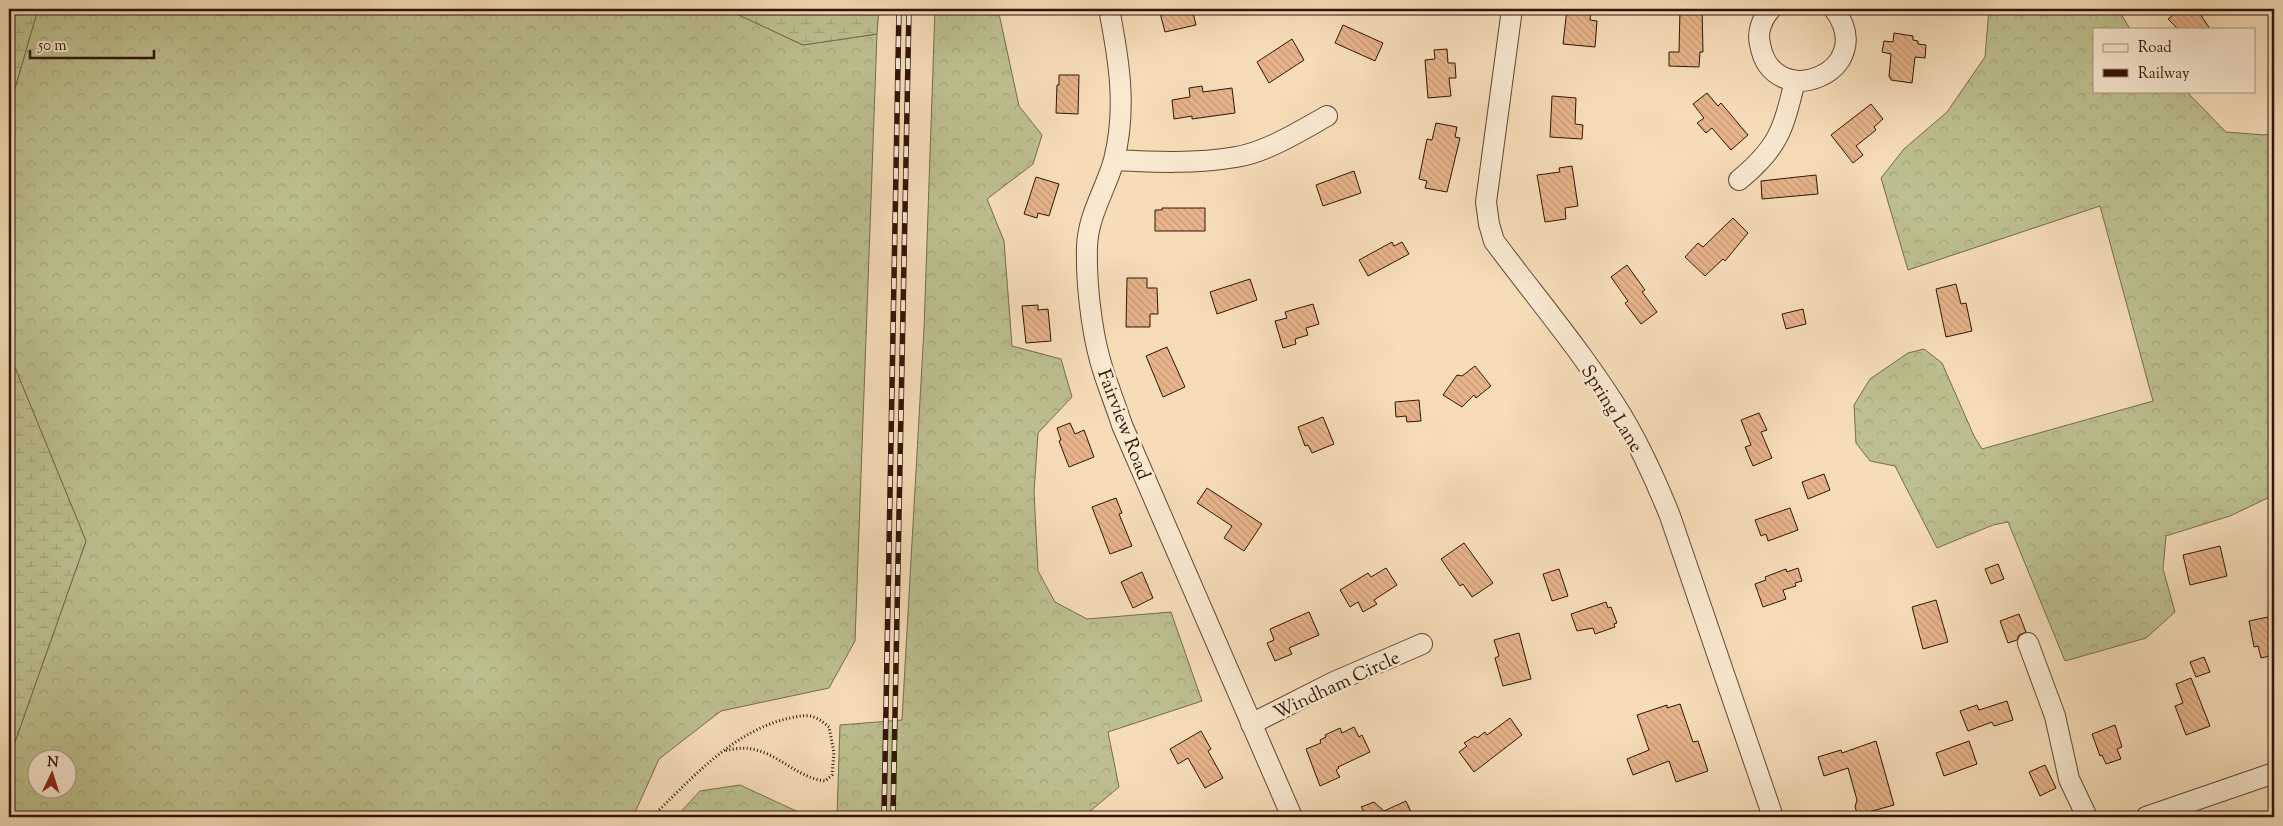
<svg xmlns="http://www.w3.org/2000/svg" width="2283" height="826" font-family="'Sorts Mill Goudy',serif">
	<defs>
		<pattern id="forest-crowns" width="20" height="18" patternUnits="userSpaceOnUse" patternTransform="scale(1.25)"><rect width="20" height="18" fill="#bdc08e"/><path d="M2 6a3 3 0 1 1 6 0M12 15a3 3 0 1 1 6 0" fill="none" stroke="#a3a479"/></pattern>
		<pattern id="wetland-marsh" width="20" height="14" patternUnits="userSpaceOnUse" patternTransform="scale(1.25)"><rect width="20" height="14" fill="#bdc08e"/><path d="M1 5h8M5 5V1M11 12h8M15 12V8" fill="none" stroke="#a3a479"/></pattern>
		<pattern id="building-back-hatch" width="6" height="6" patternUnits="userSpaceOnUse" patternTransform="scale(1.25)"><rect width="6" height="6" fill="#e7b48b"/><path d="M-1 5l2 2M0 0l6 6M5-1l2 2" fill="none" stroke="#c79a76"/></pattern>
	</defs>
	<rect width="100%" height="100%" fill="#f6ddb8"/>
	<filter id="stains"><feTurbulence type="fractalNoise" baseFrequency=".004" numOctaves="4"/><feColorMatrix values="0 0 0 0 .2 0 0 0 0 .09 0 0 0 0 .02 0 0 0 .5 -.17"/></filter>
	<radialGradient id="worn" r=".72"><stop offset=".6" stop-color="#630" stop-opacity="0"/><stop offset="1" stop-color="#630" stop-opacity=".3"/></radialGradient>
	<path fill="url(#forest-crowns)" stroke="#786a4b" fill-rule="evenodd" d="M38,9h688l77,36 74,-11 -22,607 -26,47 -108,23 -62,48 -26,58h-624v-58l77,-218 -77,-188v-244zM38,758h30v30h-30z
		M935,9h63l21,97 23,29 -9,29 -46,35 17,42 8,105 49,13 11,38 -34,36 -4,59 4,79 17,31 32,17 84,-7 31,89 -94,31 11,55 -36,30h-246l3,-92 62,-5 22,-391z
		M1989,9h129l12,20h-36v62h92l40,41 38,3 10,-2v362l-44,21 -64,20 -3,33 12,43 -29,26 -81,23 -57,-139 -15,3 -56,23 -42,-82 -25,-5 -14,-18 -2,-38 16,-26 38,-26 16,-4 18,14 32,73 8,13 171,-48 -53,-195 -192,64 -27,-92 23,-29 43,-37 38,-55z
		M740,785l69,32h-133l24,-26z"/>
	<path fill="url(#wetland-marsh)" stroke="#786a4b" d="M9,9h29l-29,100z
		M726,9h153l-2,25 -74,11z
		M9,353l77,188 -77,218z"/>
	<path fill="url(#building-back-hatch)" stroke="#321308" d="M1159,9h33l4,16 -31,7z
		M1567,9h24l-1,11 7,1 -2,26 -32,-3z
		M1680,9h22l1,43h-3l-1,15 -30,-1v-14h10z
		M2180,9h17l13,20h-32l-10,-10z
		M1343,25l40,18 -8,18 -40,-18z
		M1894,33l19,3v4l5,1v3l8,1 -1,13 -10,-1 -3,26 -21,-3v-2l-2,-1 2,-23 -9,-2 2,-11 9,1z
		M1292,39l12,21 -35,23 -12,-21z
		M1447,49l1,14h7l1,15h-7l2,18 -23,2 -3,-38 10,-1 -1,-9z
		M1059,75h20l-1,39 -22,-1 1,-28h2z
		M1202,86l1,6 29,-4 3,25 -43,6v-3l-18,3 -2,-19 18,-3 -1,-9z
		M1707,93l11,13 3,-3 27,32 -17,15 -19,-22 -6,5 -9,-10 7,-5 -11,-14z
		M1552,96l24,2 -1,26 8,1 -1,14 -32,-2z
		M1871,104l12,15 -9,8 2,3 -20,16 7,9 -10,8 -22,-28z
		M1436,123l21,4 -2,10 5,1 -13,54 -22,-4 2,-7 -8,-2 8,-40 5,1z
		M1572,166l6,40 -13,2 1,11 -21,3 -8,-47 23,-3 -1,-4z
		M1354,171l7,22 -38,13 -7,-21z
		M1816,175l2,19 -56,5 -1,-18z
		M1036,177l23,7 -10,32 -11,-3 -1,5 -13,-4z
		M1162,208h43v23h-50v-21h7z
		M1733,218l15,15 -23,28 -2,-2 -18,17 -20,-19 13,-14 5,4z
		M1392,242l2,4 8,-4 7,12 -41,22 -9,-16z
		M1627,265l18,25 -3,2 15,20 -16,12 -16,-21 3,-2 -17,-24z
		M1127,278h20v10h10l1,26h-8v13h-24z
		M1250,279l7,21 -40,14 -7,-22z
		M1956,284l5,20 5,-1 6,28 -26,6 -10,-48z
		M1313,304l6,20 -13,4 2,7 -13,4 1,5 -13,4 -8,-27 12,-3 -2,-6z
		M1038,305v5l10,-1 3,32 -25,2 -4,-37z
		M1803,309l3,15 -20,5 -4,-15z
		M1167,347l18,40 -22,10 -17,-41z
		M1475,366l16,20 -15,12 -2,-3 -12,12 -19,-12 14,-20 5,1z
		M1419,400l2,21 -14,1 -1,-6 -10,1 -1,-15z
		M1759,413l8,17 -6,2 11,26 -19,8 -8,-19 6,-2 -10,-25z
		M1323,417l11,27 -22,9 -4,-8 -3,1 -7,-19z
		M1070,423l5,11 9,-4 10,27 -25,10 -10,-26 2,-1 -4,-12z
		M1824,474l6,16 -22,9 -6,-17z
		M1207,488l55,36 -18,27 -20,-13 8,-12 -35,-23z
		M1116,498l6,15 -3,1 13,32 -22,8 -18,-47z
		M1790,508l8,22 -30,11 -2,-7 -5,2 -6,-16z
		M1464,543l29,40 -21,14 -9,-13 -3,2 -19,-27z
		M2220,546l7,30 -37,9 -7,-30z
		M1998,564l6,15 -13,5 -6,-15z
		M1386,568l11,17 -23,15 3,4 -14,8 -5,-10 -8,5 -10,-17 28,-17 3,4z
		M1798,568l4,13 -7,2 1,3 -13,4 3,9 -23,8 -8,-23 11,-4 -1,-3 21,-8 1,3z
		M1559,569l9,27 -16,5 -9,-27z
		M1142,572l11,26 -20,10 -12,-26z
		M1936,600l12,42 -25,7 -11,-42z
		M1606,602l2,6 3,-1 6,16 -3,1 1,3 -20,7 -2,-6 -16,3 -6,-17z
		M1309,612l10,23 -30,13 3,6 -17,7 -8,-18 7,-3 -4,-11z
		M2019,614l7,18 -7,3 -2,5 -9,3 -8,-22z
		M2268,617l2,12h4v26l-13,3 -3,-12 -4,1 -5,-26z
		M1519,633l12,46 -28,7 -8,-28 4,-2 -5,-16z
		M2204,657l6,15 -14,5 -6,-15z
		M2191,678l19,48 -24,9 -11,-29 8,-3 -7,-19z
		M2007,701l6,19 -19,6 -2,-4 -24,9 -8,-20 17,-6 2,5z
		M1680,704l13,38 5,-1 10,30 -32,11 -7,-21 -36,14 -6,-16 22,-9 -12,-35 30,-10v3z
		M1510,718l12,17 -48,37 -15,-20 8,-6 -3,-3 11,-7 2,2 8,-6 2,3z
		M2115,725l7,22 -5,2 4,10 -15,5 -4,-9 -2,1 -8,-22z
		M1354,727l5,10 3,-2 8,17 -32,15 1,1 -3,2 4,7 -20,9 -14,-37 15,-6 -1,-3 6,-3 -1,-2 15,-7 2,5z
		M1201,731l10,18 -3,2 15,27 -18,10 -17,-30 -10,6 -8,-15z
		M1876,741l18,64 -36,10 -3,-8 2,-7 -9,-32 -24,8 -6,-19 23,-7 1,3z
		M1969,741l8,23 -33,12 -8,-23z
		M2045,765l11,23 -16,8 -11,-24z
		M1406,801l5,11 -10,5h-34l-6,-10 13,-5 10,9z"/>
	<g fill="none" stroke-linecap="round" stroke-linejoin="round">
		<g stroke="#634634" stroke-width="22">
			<path id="minor" d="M1109,9c10,51 18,99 5,151 -8,29 -26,55 -27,87 -1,34 4,80 13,113 6,22 15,43 22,65l170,392
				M1512,9l-26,193 3,22 5,17c43,58 91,114 128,175 19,32 34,65 48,100l103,301
				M1771,9c-9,9 -14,23 -11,35 12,71 121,28 74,-35
				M1114,160c40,2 82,4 122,-3 31,-5 64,-26 91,-41
				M1739,180c40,-33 44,-50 56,-99
				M2028,643l27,73 14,63 18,38
				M1251,724l83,-42 88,-38
				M2146,817l128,-44"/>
		</g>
		<path stroke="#321308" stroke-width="3" stroke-dasharray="1 2.5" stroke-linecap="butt" d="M652,817c39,-38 82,-87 138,-99 9,-2 18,-4 26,0 5,2 9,6 13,9l5,26 -2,22 -7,6c-27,-3 -46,-27 -73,-32 -9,-2 -19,0 -28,2"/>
		<use href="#minor" stroke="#f9e9d1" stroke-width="20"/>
		<g stroke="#321308" stroke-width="5.5">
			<path id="rail" d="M884,817l15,-808
				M893,817l16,-808"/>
		</g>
		<use href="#rail" stroke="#f9e9d1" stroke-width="4" stroke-dasharray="11" stroke-linecap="butt"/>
	</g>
	<g text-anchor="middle" stroke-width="5" stroke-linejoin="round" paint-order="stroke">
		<g font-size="19" fill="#321308" stroke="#f9e9d1">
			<text transform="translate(1613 408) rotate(58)" y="7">Spring Lane</text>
			<text transform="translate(1125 424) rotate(69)" y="7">Fairview Road</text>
			<text transform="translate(1336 684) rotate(-25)" y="7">Windham Circle</text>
		</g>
	</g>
	<rect width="2283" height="826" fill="none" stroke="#f6ddb8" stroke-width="30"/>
	<rect x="10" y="10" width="2263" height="806" fill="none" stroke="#321308" stroke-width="2.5"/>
	<rect x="15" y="15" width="2253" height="796" fill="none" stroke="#321308"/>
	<rect x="2093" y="28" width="162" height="65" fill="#f9e9d1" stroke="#a99381"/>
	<rect x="2103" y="44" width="25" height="8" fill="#f9e9d1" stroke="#a99381"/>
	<text x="2138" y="52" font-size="15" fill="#321308">Road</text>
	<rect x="2103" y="69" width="25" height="8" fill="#321308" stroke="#a99381"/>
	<text x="2138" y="78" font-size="15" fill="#321308">Railway</text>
	<g transform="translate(52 774) rotate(4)"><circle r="24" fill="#f9e9d1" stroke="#a99381"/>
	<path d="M0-4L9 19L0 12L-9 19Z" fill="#8f2418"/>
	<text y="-8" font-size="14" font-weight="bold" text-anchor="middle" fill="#321308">N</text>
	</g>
	<path d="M30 50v8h124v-8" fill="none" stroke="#321308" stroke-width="2.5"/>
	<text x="38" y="50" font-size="15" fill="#321308" stroke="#f9e9d1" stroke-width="4" paint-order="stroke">50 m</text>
	<rect width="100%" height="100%" filter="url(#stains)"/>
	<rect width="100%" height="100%" fill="url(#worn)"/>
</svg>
